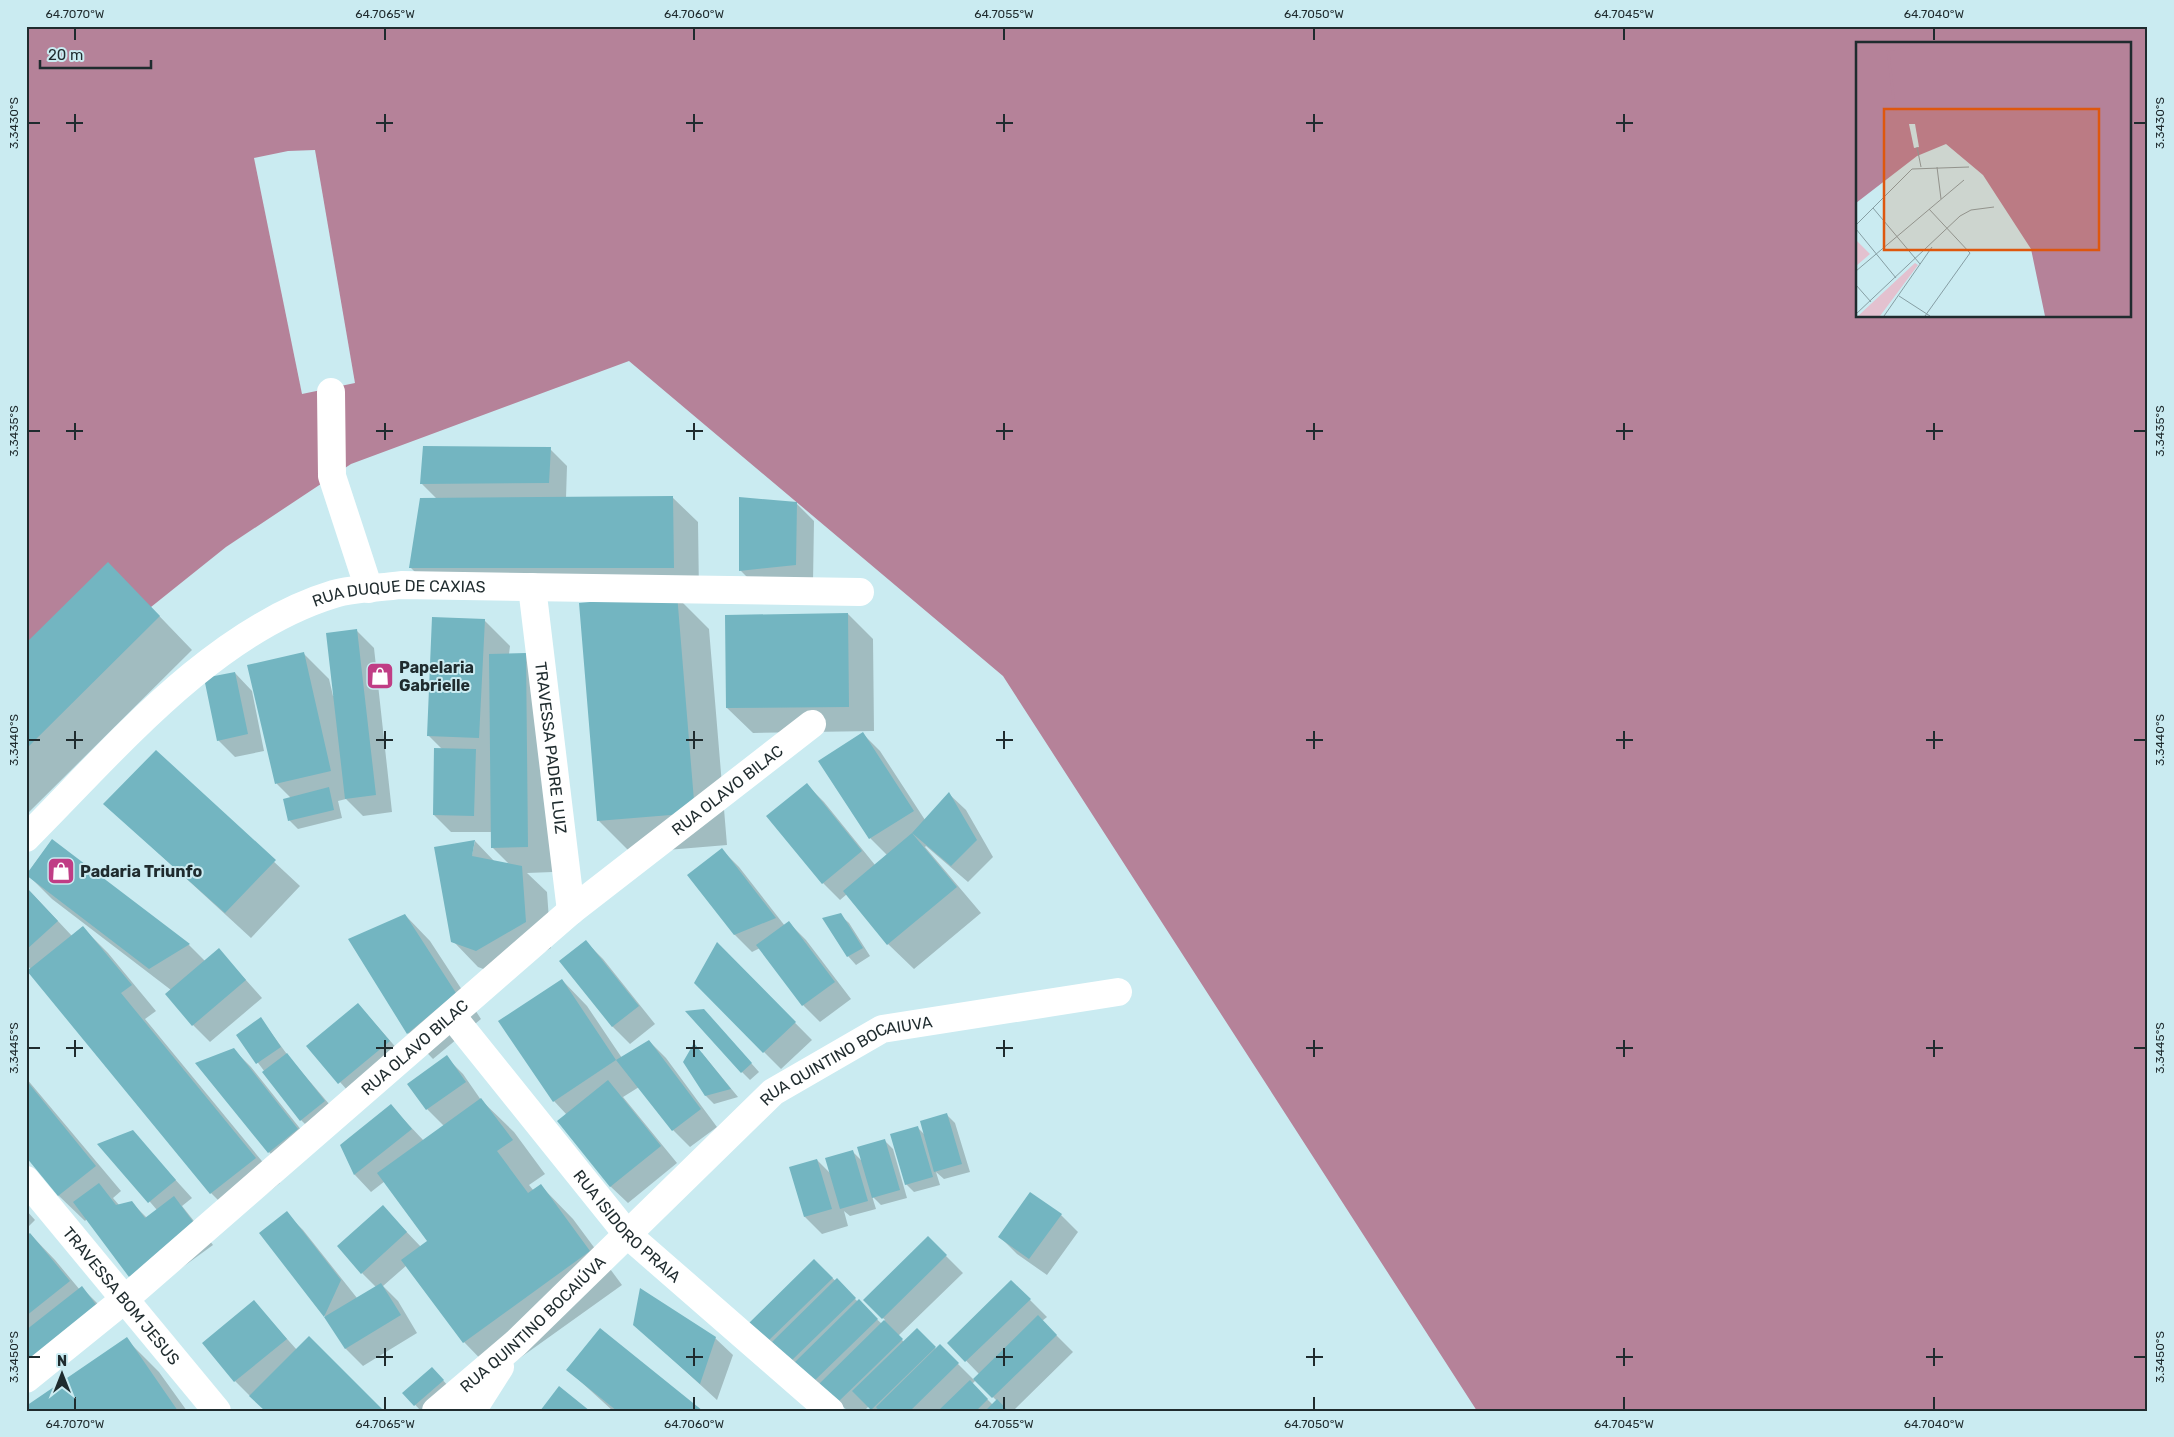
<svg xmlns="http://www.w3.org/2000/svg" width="2174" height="1437" font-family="Rubik,sans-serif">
	<rect width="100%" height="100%" fill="#caebf1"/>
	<path fill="#b58299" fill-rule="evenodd" d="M26,26h2122v1385h-671l-474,-735 -374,-315 -278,103 -125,83 -200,160zM1858,44h272v272h-272z"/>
	<path fill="#caebf1" d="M315,150l40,233 -53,11 -48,-236 34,-7z"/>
	<path fill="#0003" fill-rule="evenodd" d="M424,448l126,1 17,17 -1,32 106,-1 26,25 1,71h-263l-25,-25 26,-69 -15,-15z
		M797,504l17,17 -1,61 -56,5 -17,-17z
		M676,596l33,33 18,216 -96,8 -33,-33z
		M141,597l51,53 -166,165v-169z
		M848,614l25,25 1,92 -121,2 -26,-25z
		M484,620l26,26 -1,8h17l25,26 2,192 -26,1 20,19 4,56 -49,28 -24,-9 -25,-26 22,-100 20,21 14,2 -17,-17v-15h-41l-17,-17 8,-66 -14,-14z
		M357,631l17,17 18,164 -29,4 -17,-17 -8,2 4,17 -44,11 -8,-8 -6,-21 7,-2 -14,-14 -28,-118 55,-12 25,25 4,17h2z
		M235,673l17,18 12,60 -29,6 -17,-17z
		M863,734l17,17 45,69 24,-26 17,16 27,47 -25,25 -42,-36 -1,1 56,66 -67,56 -26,-25 -41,-50 -7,6 -17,-17 -16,-98 17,17 51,63 12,-10 -17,-17 -50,-77z
		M156,752l144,134 -49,52 -146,-134z
		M52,840l137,105 16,16 14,-11 43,48 -52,44 -17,-17 -22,-35 -119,-91 -25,-25z
		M722,850l17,17 46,59 4,-3 17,17 45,59 -31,23 -17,-17 -43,-57 -8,4 -17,-17 -46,-60z
		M26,887l46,49 10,-9 26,26 48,58 -11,8 135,164 -44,35 -25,-25 -182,-222 2,-2 -5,-4z
		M405,915l25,26 51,78 -48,40 -25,-26 -58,-94z
		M840,915l9,8 21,33 -14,9 -8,-9z
		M586,942l17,17 52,65 -25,20 -17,-17 -52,-65z
		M717,944l95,96 -31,29 -17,-17z
		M562,980l25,26 35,52 27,-17 17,17 51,69 -27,20 -17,-17 -34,-43 -16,10 54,66 -49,40 -18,-17 -43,-71 -13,-14z
		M358,1004l48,55 -50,41 -48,-54z
		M261,1019l28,38 52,61 -23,19 -17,-17 -64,-85z
		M712,1019l47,53 -9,8 -8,-8z
		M234,1050l17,17 63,79 -28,23 -17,-17 -72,-88z
		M702,1053l36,44 -24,7 -8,-8z
		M446,1057l17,17 18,26 33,32 31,42 -16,11 5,6 7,-5 32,33 49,66 -126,90 -32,-33 -57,-77 -24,21 15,15 19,32 -54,33 -17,-17 -21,-33 -65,-83 26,-20 17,17 54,68 19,-11 -14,-14 21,-66 38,40 8,-6 -44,-60 -14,11 -16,-17 -13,-29 49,-40 33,35 20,-15 -17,-17z
		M26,1078l95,113 -8,7 6,7 12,-3 16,16 10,-8 -57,-66 32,-12 60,66 -10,8 31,39 -66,48 -17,-17 -43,-57 -2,2 -26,-25 -33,-41z
		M947,1115l8,8 15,49 -26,7 -8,-7 4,13 -26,7 -8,-8 11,-57 8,8z
		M884,1140l9,9 14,49 -26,7 -9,-9 4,13 -26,7 -6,-5 4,15 -26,8 -17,-17 12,-57 15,15 21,-23 9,9z
		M26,1210l9,10 -9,9z
		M1061,1215l17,17 -31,43 -30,-21 -17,-17z
		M30,1234l25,26 25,30 2,-2 17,17 -73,86v-154z
		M928,1238l35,35 -65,63 6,6 13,-12 19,19 4,-3 34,34 5,-6 -30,-31 62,-62 36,36 -5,4 31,31 -60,59h-140l-4,-5 -5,5h-16l-62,-54 -35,-34 63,-62 68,63 3,-4 -20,-20zM976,1380l21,21 -4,4 -21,-21z
		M254,1302l43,48 -45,48 -17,-17z
		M634,1324l81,14 18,17 -16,45z
		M126,1339l33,33 28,39h-161z
		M568,1370l133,41h-88z
		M440,1377l11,12 -24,22h-6l-17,-18z"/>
	<path fill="#73b5c1" d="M423,446l128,1 -2,36 -129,1z
		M673,496l1,72h-265l11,-70z
		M739,497l58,5 -1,63 -57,6z
		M108,562l52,54 -134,133v-106z
		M677,594l18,219 -98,8 -18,-218z
		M848,613l1,94 -123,1 -1,-93z
		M432,617l53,2 -6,119 -52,-2z
		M357,629l19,166 -31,4 -19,-166z
		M304,652l27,119 -56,13 -28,-119z
		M526,653l2,194 -37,1 -2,-194z
		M235,672l13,62 -31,7 -13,-63z
		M863,732l51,79 -45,28 -51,-78z
		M434,748l42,1 -2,67 -41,-1z
		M156,750l120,110 -51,53 -122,-109z
		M807,783l55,68 -40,33 -56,-68z
		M329,787l5,23 -46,11 -5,-22z
		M949,792l28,48 -26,26 -39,-33z
		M912,833l45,54 -70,58 -44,-54z
		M52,839l138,105 -41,25 -123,-94z
		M475,840l-3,16 50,10 4,56 -50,29 -25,-9 -17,-95z
		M722,848l54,70 -42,17 -47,-60z
		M26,887l32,34 -32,29z
		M841,913l22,35 -16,9 -25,-39z
		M405,914l51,79 -49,41 -59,-95z
		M789,921l46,61 -33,24 -46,-61z
		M83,926l49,59 -11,8 135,165 -46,36 -183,-223z
		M586,940l53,66 -27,21 -53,-66z
		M717,942l79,80 -33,31 -69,-70z
		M219,948l27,32 -54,46 -27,-32z
		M562,979l54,81 -63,42 -55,-81z
		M358,1003l32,38 -52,43 -32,-38z
		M704,1009l48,54 -11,10 -56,-62z
		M261,1017l20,30 -25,17 -20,-29z
		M649,1040l52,69 -29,22 -56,-71z
		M694,1043l37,46 -26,7 -22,-34z
		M234,1048l64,81 -30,24 -73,-90z
		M287,1053l38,48 -25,20 -38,-49z
		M447,1055l19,27 -40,28 -19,-26z
		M26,1080l70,86 -38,30 -32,-39z
		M608,1080l53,66 -51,41 -53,-66z
		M481,1098l32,42 -16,11 31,42 13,-9 49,67 -127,92 -62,-83 26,-19 -50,-68z
		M391,1104l21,25 -58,46 -14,-30z
		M947,1113l15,51 -28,8 -14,-51z
		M918,1126l15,51 -28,8 -15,-51z
		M133,1130l43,50 -28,23 -51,-59z
		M885,1139l15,51 -28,8 -15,-51z
		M853,1150l15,51 -28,8 -15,-51z
		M817,1159l15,50 -28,8 -15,-50z
		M99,1183l17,22 16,-4 13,17 29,-22 23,31 -68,50 -56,-75z
		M1030,1192l32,22 -33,45 -31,-22z
		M383,1205l24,27 -46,42 -24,-28z
		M287,1211l54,69 -17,37 -65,-84z
		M30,1233l40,48 -44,35v-80z
		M928,1236l19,19 -65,64 -19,-19z
		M814,1259l19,19 -65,63 -19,-18z
		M837,1278l19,20 -65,63 -19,-19z
		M1011,1280l20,19 -66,63 -18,-19z
		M381,1283l20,32 -56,34 -21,-32z
		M82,1286l15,20 -71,55v-31z
		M640,1288l76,49 -16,47 -67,-59z
		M859,1299l19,20 -65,63 -19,-19z
		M254,1300l33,39 -53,43 -32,-39z
		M1038,1315l19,20 -65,63 -19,-19z
		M884,1320l19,19 -65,63 -19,-18z
		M600,1328l103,83h-86l-51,-41z
		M917,1328l19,19 -65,63 -19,-19z
		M309,1336l75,75h-119l-16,-15z
		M127,1337l51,74h-152v-5z
		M940,1344l19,19 -49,48h-31l-3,-4z
		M432,1367l12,13 -30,26 -12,-13z
		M970,1380l18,19 -12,12h-38z
		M559,1386l31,25h-50z
		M997,1399l11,12h-23z"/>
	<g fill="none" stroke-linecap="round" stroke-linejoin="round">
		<g stroke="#fff" stroke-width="28">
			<path d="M331,392l1,84 37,113"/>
			<path id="s1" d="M532,587l39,324"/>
			<path id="s2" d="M26,838c88,-88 186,-207 308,-244 21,-6 46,-6 67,-9l459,7"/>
			<path id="s3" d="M452,1016l176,219 202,176"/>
			<path id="s4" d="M26,1180l191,231"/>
			<path id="s5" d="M26,1379l99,-80 446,-388 241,-187"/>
			<path id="s6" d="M436,1411l80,-68 257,-251 109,-63 236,-37"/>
			<path d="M472,1411l28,-44"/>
		</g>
	</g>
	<path fill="none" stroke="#1f2b2e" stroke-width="2" d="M75,28v12M385,28v12M694,28v12M1004,28v12M1314,28v12M1624,28v12M1934,28v12M75,114v18M385,114v18M694,114v18M1004,114v18M1314,114v18M1624,114v18M28,123h12M66,123h17M376,123h17M686,123h17M996,123h17M1306,123h17M1616,123h17M2134,123h12M75,423v17M385,423v17M694,423v17M1004,423v17M1314,423v17M1624,423v17M1934,423v17M28,431h12M66,431h17M376,431h17M686,431h17M996,431h17M1306,431h17M1616,431h17M1926,431h17M2134,431h12M75,731v18M385,731v18M694,731v18M1004,731v18M1314,731v18M1624,731v18M1934,731v18M28,740h12M66,740h17M376,740h17M686,740h17M996,740h17M1306,740h17M1616,740h17M1926,740h17M2134,740h12M75,1040v17M385,1040v17M694,1040v17M1004,1040v17M1314,1040v17M1624,1040v17M1934,1040v17M28,1048h12M66,1048h17M376,1048h17M686,1048h17M996,1048h17M1306,1048h17M1616,1048h17M1926,1048h17M2134,1048h12M385,1348v18M694,1348v18M1004,1348v18M1314,1348v18M1624,1348v18M1934,1348v18M28,1357h12M376,1357h17M686,1357h17M996,1357h17M1306,1357h17M1616,1357h17M1926,1357h17M2134,1357h12M75,1397v13M385,1397v13M694,1397v13M1004,1397v13M1314,1397v13M1624,1397v13M1934,1397v13"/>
	<defs>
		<g id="shop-square" transform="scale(1.4375)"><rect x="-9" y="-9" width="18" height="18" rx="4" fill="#c03d85" stroke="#caebf1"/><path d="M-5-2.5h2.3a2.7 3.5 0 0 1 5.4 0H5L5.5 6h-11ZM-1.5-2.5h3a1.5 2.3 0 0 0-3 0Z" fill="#fff"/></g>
	</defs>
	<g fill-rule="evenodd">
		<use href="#shop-square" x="380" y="676"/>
		<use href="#shop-square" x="61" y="871"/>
	</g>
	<g text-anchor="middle" stroke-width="4" stroke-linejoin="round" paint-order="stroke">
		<g font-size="16" fill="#1f2b2e" stroke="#caebf1">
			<text dy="6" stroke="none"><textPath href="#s2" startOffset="462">RUA DUQUE DE CAXIAS</textPath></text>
			<text dy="6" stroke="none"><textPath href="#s1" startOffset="162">TRAVESSA PADRE LUIZ</textPath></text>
			<text dy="6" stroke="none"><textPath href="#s5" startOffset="916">RUA OLAVO BILAC</textPath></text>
			<text dy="6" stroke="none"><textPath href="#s5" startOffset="511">RUA OLAVO BILAC</textPath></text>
			<text dy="6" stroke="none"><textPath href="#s6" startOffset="545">RUA QUINTINO BOCAIUVA</textPath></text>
			<text dy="6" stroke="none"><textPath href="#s3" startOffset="274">RUA ISIDORO PRAIA</textPath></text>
			<text dy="6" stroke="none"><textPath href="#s4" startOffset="150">TRAVESSA BOM JESUS</textPath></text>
			<text dy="6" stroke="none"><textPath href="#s6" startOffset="130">RUA QUINTINO BOCAIÚVA</textPath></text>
		</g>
		<g font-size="16" font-weight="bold" fill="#1f2b2e" stroke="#caebf1" text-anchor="start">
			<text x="399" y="673">Papelaria<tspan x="399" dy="18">Gabrielle</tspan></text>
			<text x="80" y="877">Padaria Triunfo</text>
		</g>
	</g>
	<g transform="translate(1856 42)">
		<rect width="275" height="275" fill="#caebf1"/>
		<path d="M0,198l14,14 -14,12zM59,221l3,2 -38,51h-22z" fill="#e3c1cf"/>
		<path d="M0,1h275v273h-86l-14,-67 -48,-74 -37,-31 -29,12 -61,47z" fill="#b58299"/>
		<path d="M53,82h6l4,23 -5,1z" fill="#caebf1"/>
		<path fill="none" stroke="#b58299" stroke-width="2.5" d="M39,69l-7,-61 36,-7"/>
		<path fill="none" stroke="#869ea3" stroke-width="1" d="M61,105l4,20M81,125l4,32M17,166l47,56M0,183l56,-56 57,-2M0,187l40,49M0,229l108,-91M0,243l15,17M43,254l31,20M0,272l104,-98 11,-6 23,-3M28,274l48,-69M69,274l45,-63 -41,-44"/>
		<path fill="#de570e" fill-opacity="0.15" stroke="#de570e" stroke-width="2.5" d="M28,67h215v141h-215z"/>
		<rect width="275" height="275" fill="none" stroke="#1f2b2e" stroke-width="2.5"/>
	</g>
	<rect width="2174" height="1437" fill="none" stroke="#caebf1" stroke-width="55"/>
	<g transform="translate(62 1374)" stroke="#caebf1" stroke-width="4" paint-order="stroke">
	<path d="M0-4L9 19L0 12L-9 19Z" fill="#1f2b2e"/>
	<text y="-8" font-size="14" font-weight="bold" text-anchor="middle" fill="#1f2b2e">N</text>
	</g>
	<path d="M40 60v8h111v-8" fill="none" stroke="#1f2b2e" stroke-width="2.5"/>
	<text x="48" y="60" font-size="15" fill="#1f2b2e" stroke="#caebf1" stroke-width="4" paint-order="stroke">20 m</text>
	<rect x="28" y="28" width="2118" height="1382" fill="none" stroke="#1f2b2e" stroke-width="2"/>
	<g font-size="12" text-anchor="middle" fill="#1f2b2e">
		<text x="75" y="18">64.7070°W</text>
		<text x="385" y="18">64.7065°W</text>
		<text x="694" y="18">64.7060°W</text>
		<text x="1004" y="18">64.7055°W</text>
		<text x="1314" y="18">64.7050°W</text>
		<text x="1624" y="18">64.7045°W</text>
		<text x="1934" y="18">64.7040°W</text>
		<text transform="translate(14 123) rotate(-90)" y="4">3.3430°S</text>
		<text transform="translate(2160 123) rotate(-90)" y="4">3.3430°S</text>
		<text transform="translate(14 431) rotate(-90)" y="4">3.3435°S</text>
		<text transform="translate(2160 431) rotate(-90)" y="4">3.3435°S</text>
		<text transform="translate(14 740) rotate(-90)" y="4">3.3440°S</text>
		<text transform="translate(2160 740) rotate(-90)" y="4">3.3440°S</text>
		<text transform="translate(14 1048) rotate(-90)" y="4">3.3445°S</text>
		<text transform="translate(2160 1048) rotate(-90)" y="4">3.3445°S</text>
		<text transform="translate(14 1357) rotate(-90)" y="4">3.3450°S</text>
		<text transform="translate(2160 1357) rotate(-90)" y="4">3.3450°S</text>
		<text x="75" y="1428">64.7070°W</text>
		<text x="385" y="1428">64.7065°W</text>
		<text x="694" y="1428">64.7060°W</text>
		<text x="1004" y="1428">64.7055°W</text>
		<text x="1314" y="1428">64.7050°W</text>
		<text x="1624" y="1428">64.7045°W</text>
		<text x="1934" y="1428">64.7040°W</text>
	</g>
</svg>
